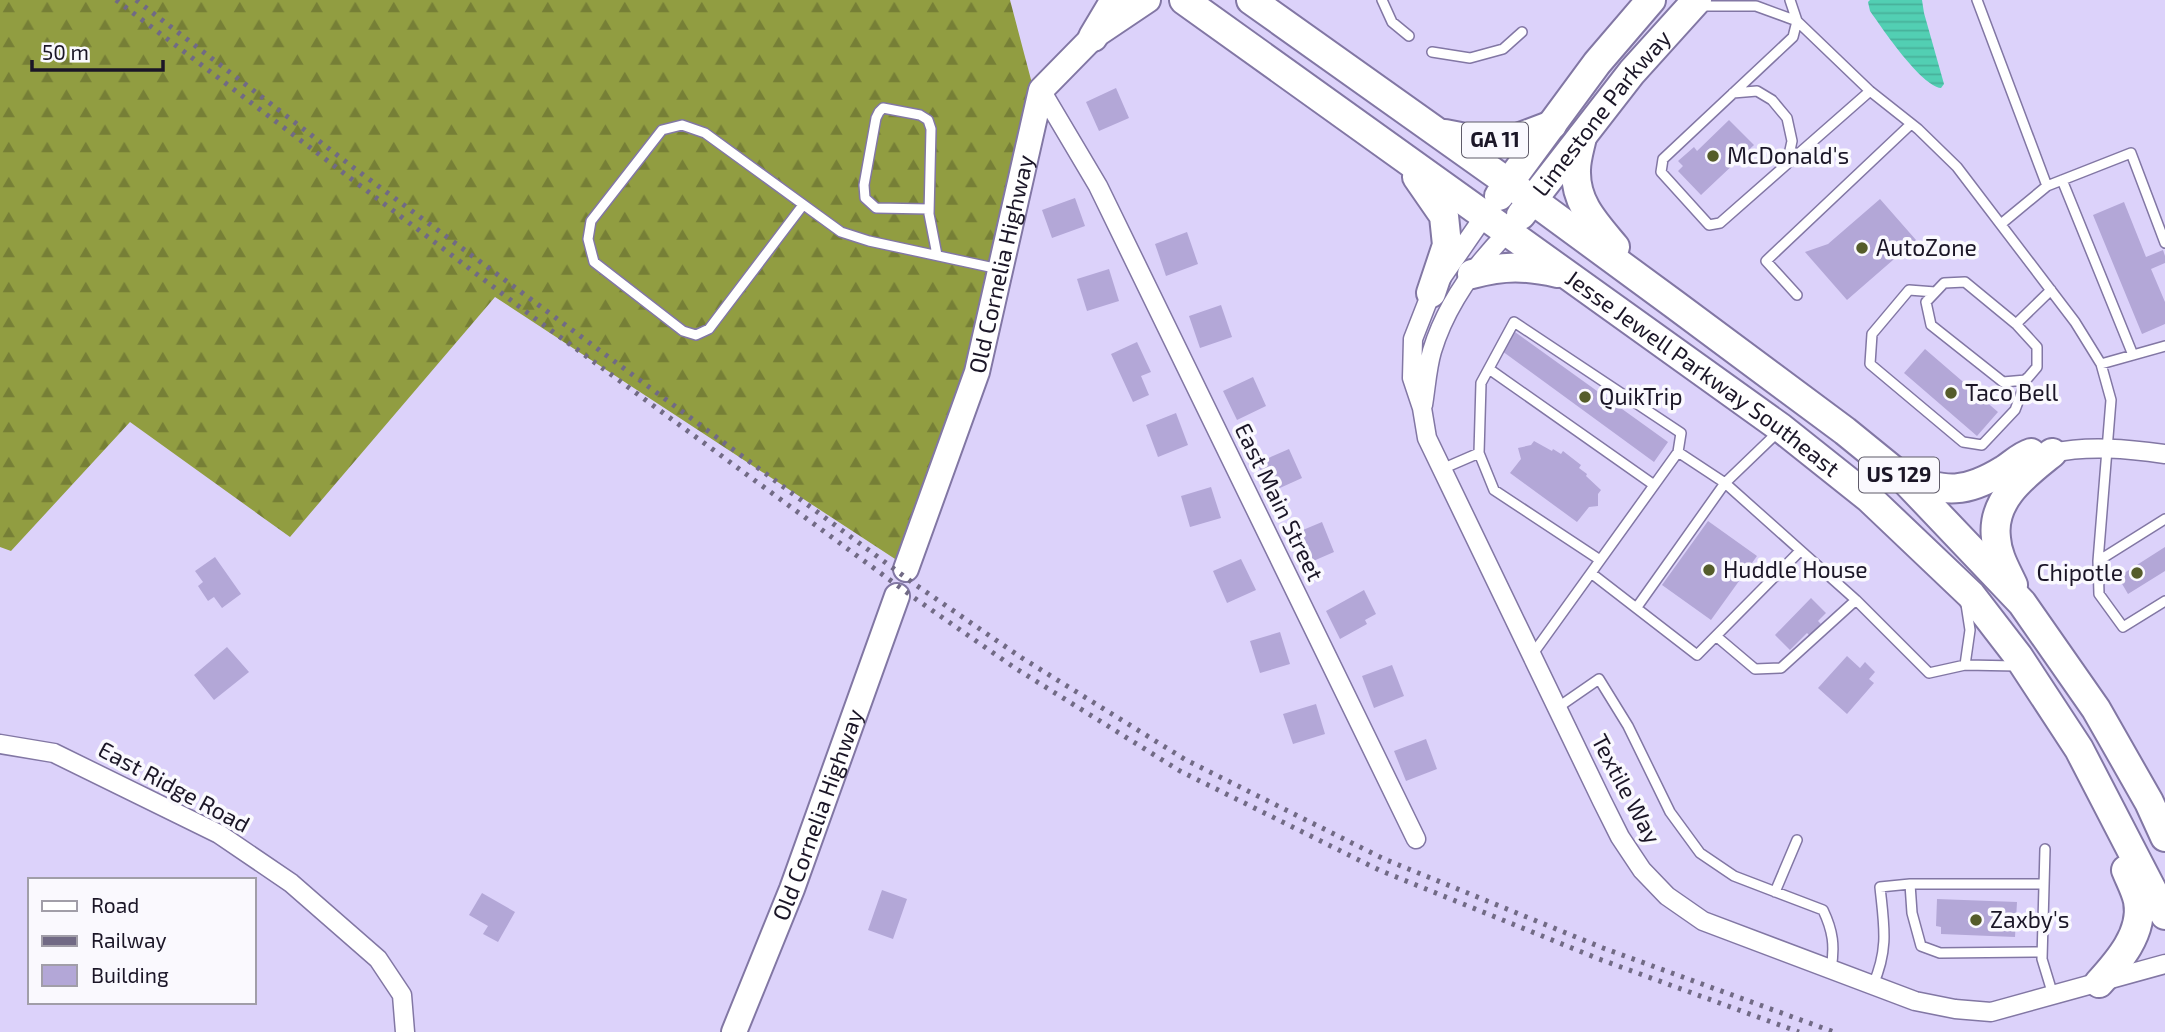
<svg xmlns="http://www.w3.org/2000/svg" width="2165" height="1032" font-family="'Exo 2',sans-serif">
	<defs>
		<pattern id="forest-firs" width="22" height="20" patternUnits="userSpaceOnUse" patternTransform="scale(1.75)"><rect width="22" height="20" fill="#919d41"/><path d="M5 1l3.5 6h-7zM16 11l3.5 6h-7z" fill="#767f36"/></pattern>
		<pattern id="water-rules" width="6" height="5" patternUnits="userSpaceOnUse" patternTransform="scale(1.75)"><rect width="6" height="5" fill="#52cfb3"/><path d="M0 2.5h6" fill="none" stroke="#47b19a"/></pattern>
	</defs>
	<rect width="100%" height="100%" fill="#dcd2fa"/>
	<path fill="url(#forest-firs)" d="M0,0h1010l34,129 -126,445 -423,-277 -205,240 -160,-115 -119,129 -11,-4z"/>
	<path fill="url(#water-rules)" d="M1870,0h52l2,13 20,71 -3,4c-20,-2 -59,-60 -71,-77l-2,-9z"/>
	<path fill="#b3a7d7" d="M1116,88l13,30 -30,13 -13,-29z
		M1729,120l25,25 -53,50 -23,-24 5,-5 -5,-5 16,-14 3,4z
		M1075,198l10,28 -33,12 -10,-28z
		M1880,199l36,41 -69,60 -42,-48 23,-8z
		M2124,202l22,55 17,-7 2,6v7l-14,6 14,33v22l-23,10 -49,-119z
		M1187,232l11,32 -32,12 -11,-32z
		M1109,269l10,32 -32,10 -10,-32z
		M1221,305l11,32 -32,11 -11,-32z
		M1515,332l153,110 -14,20 -152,-111z
		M1137,342l14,30 -10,4 8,19 -16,7 -22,-48z
		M1925,349l73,63 -21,24 -73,-63z
		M1253,377l13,29 -29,14 -14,-29z
		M1176,413l12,32 -30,12 -12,-32z
		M1534,441l18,10 1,-2 8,5 2,-3 18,14 -2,3 8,6 -1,2 15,14 -3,4v12l-9,1 -12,15 -67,-49 11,-14 -3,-11 13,-3z
		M1289,449l13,29 -31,14 -14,-29z
		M1211,487l10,31 -31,9 -9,-31z
		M1708,521l49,35 -46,64 -49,-35z
		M1322,522l12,30 -30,13 -13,-30z
		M2165,547v24l-37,23 -10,-17z
		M215,557l26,37 -19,14 -8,-11 -6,4 -10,-15 5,-4 -8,-11z
		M1241,559l15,31 -29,13 -14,-32z
		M1364,590l12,24 -11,6 2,4 -27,15 -14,-28z
		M1811,598l15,15 -8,8 3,3 -11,12 -3,-3 -17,17 -15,-15z
		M1280,632l10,32 -30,9 -10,-32z
		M227,647l22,25 -35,28 -20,-25z
		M1847,656l13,12 5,-6 10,10 -6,7 5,4 -27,31 -29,-26z
		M1392,665l12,31 -30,12 -12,-32z
		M1316,704l9,30 -32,10 -10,-30z
		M1426,739l11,30 -31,12 -12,-30z
		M882,890l25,9 -14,40 -25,-9z
		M482,893l33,19 -17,30 -15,-8 5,-8 -19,-11z
		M1937,899l80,3 -2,35 -74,-3v-7l-5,-1z"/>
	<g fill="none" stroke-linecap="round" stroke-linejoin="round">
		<g stroke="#8277a4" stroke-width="12">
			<path id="lane" d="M1382,0l10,22 17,14
				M1977,0l70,186 84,-33 34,90
				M1700,6h56l41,15 73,70 48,38 39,38 118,155 26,42 10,36 -13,161 1,33 24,33 42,-26
				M1432,52l38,6 33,-9 19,-17
				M1733,93l24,-2 15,9 15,18 5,23 -5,23 -67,59 -11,2 -48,-53 2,-13 130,-122 4,-16 -7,-21
				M1788,163l82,-72
				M2062,180l71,175
				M803,205l-94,124 -13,6 -13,-4 -89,-69 -6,-23 3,-18 71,-91 20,-5 23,8 136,99 28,9 130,28
				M929,209l-53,-1 -11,-10 -1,-13 12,-67 3,-6 4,-4 37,7 8,5 3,9 -2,85 8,41
				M2001,224l46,-38
				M1965,282l51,42 21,23v20l-11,13 -23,2 -72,-57 -5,-23 18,-19z
				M1935,292l-26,-2 -37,44 -2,30 93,78 19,3 33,-35 12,-32
				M1797,295l-31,-34 145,-137
				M2016,324l35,-34
				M2101,364l64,-18
				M1489,369l165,116
				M1442,469l37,-16
				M1600,560l-106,-70 -15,-37 2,-70 33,-61 167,111 -3,19
				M2098,561l67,-42
				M1591,573l106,82 103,-104
				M1637,607l88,-124 53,-51
				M1716,636l39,33 26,-1 75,-68
				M1532,655l146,-203 47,31 131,117 73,73 36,-8 52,1
				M1965,665l5,-35 -4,-26
				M1557,708l42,-29 29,47 42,86 30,41 34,23 89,34c10,21 12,36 8,59
				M2045,849l-3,110 11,36
				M1775,892l22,-52
				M2042,952l-102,1 -19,-7 -9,-33 -2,-29h134
				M1873,985c16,-37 11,-59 7,-98l30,-3"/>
		</g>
		<g stroke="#8277a4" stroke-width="21">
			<path id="street" d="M1041,90l57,96 318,653
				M1485,215l-54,78 -18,46 -1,39 10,30 5,30 175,363 18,36 22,33 25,26 36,25 212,80 40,8 36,3 174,-48
				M1423,405c3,-18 4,-37 9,-54 14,-46 43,-86 77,-120
				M2052,453c36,-8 77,-4 113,1
				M0,744l54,9 165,81 72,49 87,76 24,36 3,37"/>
		</g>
		<g stroke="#8277a4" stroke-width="28">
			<g id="secondary">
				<path id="s1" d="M906,569l71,-197 64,-282 52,-53 55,-37"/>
				<path id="s2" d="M734,1032l58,-143 105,-293"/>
			</g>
		</g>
		<g stroke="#8277a4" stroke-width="32">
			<g id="primary">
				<path id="s3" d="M1184,0l597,428 88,70 102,97 47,61 61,93 86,166"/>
				<path d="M1251,0l280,199 143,105 171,127 59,48 118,124 74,106 53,93 16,35"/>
				<path d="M1093,37l22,-37"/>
				<path d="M1445,134l36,7 34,-2 37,-14"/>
				<path d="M1582,137c-2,10 -6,22 -6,33 -1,33 19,53 39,77"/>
				<path d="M1417,177l27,39 3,29 -16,48"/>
				<path d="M1499,196l98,-133 54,-63"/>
				<path id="s4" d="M1521,215l111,-143 65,-72"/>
				<path d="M1472,274c33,-9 54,-8 86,-1"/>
				<path d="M1904,479c43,13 61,15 100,-9 9,-6 17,-14 27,-17"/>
				<path d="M2013,585c-7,-15 -16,-30 -17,-47 -5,-39 30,-64 56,-85"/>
				<path d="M2099,983c19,-21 45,-50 39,-82 -2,-10 -8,-21 -12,-31"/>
			</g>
		</g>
		<use href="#lane" stroke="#fff" stroke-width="9"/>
		<use href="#street" stroke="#fff" stroke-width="18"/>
		<use href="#secondary" stroke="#fff" stroke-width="24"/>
		<use href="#primary" stroke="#fff" stroke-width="28"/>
		<path stroke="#716a85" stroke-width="5" stroke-dasharray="3.5 7" stroke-linecap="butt" d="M116,0l417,317 380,280 102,71 165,103 199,99 220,89 200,73
			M136,0l218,168 559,415 109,75 164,102 198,99 219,89 231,84"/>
	</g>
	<g fill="#555c2a" stroke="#faf9fe" stroke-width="2.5">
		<circle cx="1713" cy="156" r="7"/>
		<circle cx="1862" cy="248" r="7"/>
		<circle cx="1951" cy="393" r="7"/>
		<circle cx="1585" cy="397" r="7"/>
		<circle cx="1709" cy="570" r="7"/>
		<circle cx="2137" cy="573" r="7"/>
		<circle cx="1976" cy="920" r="7"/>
	</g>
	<g text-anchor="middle" stroke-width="7" stroke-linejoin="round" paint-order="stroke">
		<g fill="#faf9fe" stroke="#5e5a68" stroke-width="2">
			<rect x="1462" y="122.5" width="66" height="35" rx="5"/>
			<rect x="1859" y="457.5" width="80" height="35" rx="5"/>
		</g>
		<g font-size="21" font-weight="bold" fill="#1b1627">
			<text x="1495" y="147">GA 11</text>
			<text x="1899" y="482">US 129</text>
		</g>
		<g font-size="23" fill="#1b1627" stroke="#faf9fe">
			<text dy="8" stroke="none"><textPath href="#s4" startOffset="130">Limestone Parkway</textPath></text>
			<text dy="8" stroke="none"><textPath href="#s1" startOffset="320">Old Cornelia Highway</textPath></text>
			<text dy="8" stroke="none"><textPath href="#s3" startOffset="639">Jesse Jewell Parkway Southeast</textPath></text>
			<text transform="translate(1279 502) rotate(64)" y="8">East Main Street</text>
			<text transform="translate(174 787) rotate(28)" y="8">East Ridge Road</text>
			<text transform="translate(1626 789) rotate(62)" y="8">Textile Way</text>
			<text dy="8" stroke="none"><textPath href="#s2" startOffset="233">Old Cornelia Highway</textPath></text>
		</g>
		<g font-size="23" fill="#1b1627" stroke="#faf9fe" text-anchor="start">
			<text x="1727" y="164">McDonald's</text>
			<text x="1876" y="256">AutoZone</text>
			<text x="1965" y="401">Taco Bell</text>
			<text x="1599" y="405">QuikTrip</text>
			<text x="1723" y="578">Huddle House</text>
			<text x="2123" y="581" text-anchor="end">Chipotle</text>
			<text x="1990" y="928">Zaxby's</text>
		</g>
	</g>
	<rect x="28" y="878" width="228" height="126" fill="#faf9fe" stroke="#a19ea8" stroke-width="2"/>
	<rect x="42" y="901" width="35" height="10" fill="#ffffff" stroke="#a19ea8" stroke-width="2"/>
	<text x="91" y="913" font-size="21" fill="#1b1627">Road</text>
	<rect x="42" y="936" width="35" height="10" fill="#716a85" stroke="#a19ea8" stroke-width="2"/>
	<text x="91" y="948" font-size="21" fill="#1b1627">Railway</text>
	<rect x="42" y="965" width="35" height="21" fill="#b3a7d7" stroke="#a19ea8" stroke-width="2"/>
	<text x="91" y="983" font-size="21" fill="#1b1627">Building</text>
	<path d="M32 60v10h131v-10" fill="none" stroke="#1b1627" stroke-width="3.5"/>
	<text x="42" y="60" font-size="21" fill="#1b1627" stroke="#faf9fe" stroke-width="5" paint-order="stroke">50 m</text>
</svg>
